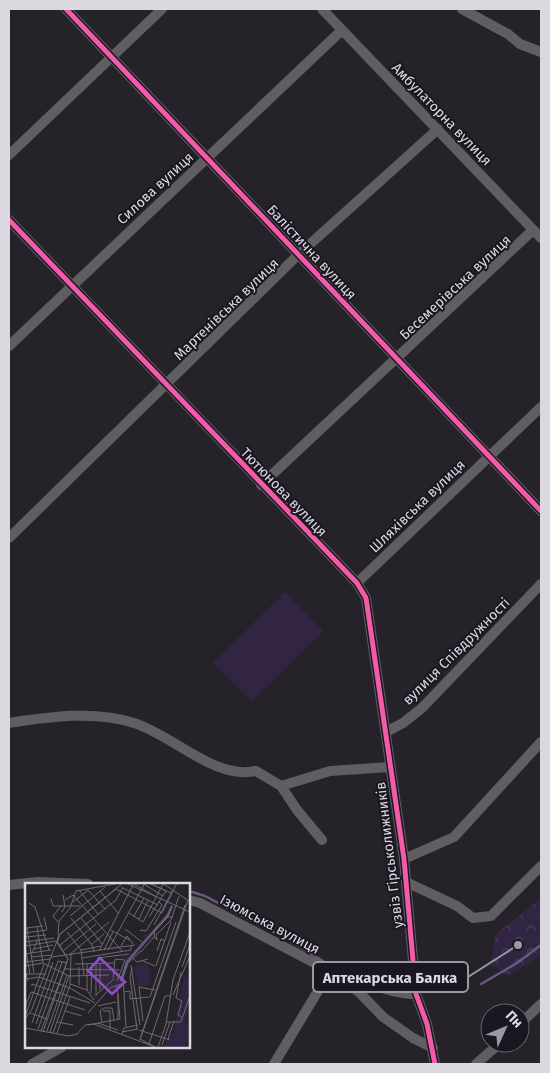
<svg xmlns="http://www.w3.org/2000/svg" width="550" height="1073" font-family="'Fira Sans',sans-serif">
	<defs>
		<pattern id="forest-crowns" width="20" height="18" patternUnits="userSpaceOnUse" patternTransform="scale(1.25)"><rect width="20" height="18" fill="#312543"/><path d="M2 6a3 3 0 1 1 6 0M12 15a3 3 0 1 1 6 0" fill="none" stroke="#4e445e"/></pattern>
	</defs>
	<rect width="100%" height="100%" fill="#252329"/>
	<path fill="url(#forest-crowns)" d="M541,898v57l-33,21 -17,-11 4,-30z"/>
	<path fill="#312543" d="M285,592l38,39 -71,70 -39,-38z"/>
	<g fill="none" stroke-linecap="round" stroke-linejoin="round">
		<path stroke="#675a7f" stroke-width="2.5" d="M113,884h5
			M189,891l16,5 82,43 44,27 23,8
			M481,984l36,-21 24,-18"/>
		<path stroke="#605e61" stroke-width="10" d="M66,9l475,502
			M322,9l219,229
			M462,9l46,25 12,10 21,8
			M9,155l153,-146
			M9,220l348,363 9,15 38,261 12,135 11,30 8,40
			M9,346l333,-316
			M261,485l272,-255
			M9,538l290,-284 139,-125
			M357,583l184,-176
			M9,723c40,-6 86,-13 125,0 39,12 80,57 122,48l25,15 49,-15 60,-4
			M386,732l17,-9 19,-15 119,-124
			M281,786l16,24 25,30
			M404,859l50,-22 87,-95
			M406,882l51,24 16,12 18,-2 50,-50
			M9,885l29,-3 50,2
			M189,900l11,3 130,68 29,21 24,25 30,21 20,10
			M339,976c27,4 49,18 77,18
			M520,1024l21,-20
			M32,1064l30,-17
			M274,1064l56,-93
			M476,1064l24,-21"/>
		<g stroke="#1b1721" stroke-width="8">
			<path id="cycleway" d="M66,9l475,502
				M9,220l348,363 9,15 38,261 12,135 11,30 8,40"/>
		</g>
		<use href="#cycleway" stroke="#f35aa7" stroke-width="5"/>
	</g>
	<g text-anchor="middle" stroke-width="4" stroke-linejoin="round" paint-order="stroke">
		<g font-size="14" fill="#dbd8e0" stroke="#1b1721">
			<text transform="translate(442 114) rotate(46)" y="5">Амбулаторна вулиця</text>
			<text transform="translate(155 188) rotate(-43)" y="5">Силова вулиця</text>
			<text transform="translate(312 252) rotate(47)" y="5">Балістична вулиця</text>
			<text transform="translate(455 287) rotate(-43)" y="5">Бесемерівська вулиця</text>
			<text transform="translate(226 309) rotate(-44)" y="5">Мартенівська вулиця</text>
			<text transform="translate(284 492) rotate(46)" y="5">Тютюнова вулиця</text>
			<text transform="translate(417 506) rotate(-44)" y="5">Шляхівська вулиця</text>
			<text transform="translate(456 651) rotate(-45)" y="5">вулиця Співдружності</text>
			<text transform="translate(389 855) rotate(-97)" y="5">узвіз Гірськолижників</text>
			<text transform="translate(270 924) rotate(28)" y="5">Ізюмська вулиця</text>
		</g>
	</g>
	<g transform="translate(25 883)">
		<rect width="165" height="165" fill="#252329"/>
		<path d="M141,33l-14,16 -2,6 -23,24 -6,19 6,-21 -6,-4h8l17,-18 -7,-3h9zM118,79l5,2 3,14 -2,7 -11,2 -4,-21zM159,92l6,5v26l-6,15 4,3v15l-4,9h-21l11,-17z" fill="#312543"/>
		<path fill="none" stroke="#675a7f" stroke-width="2.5" d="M96,98l6,-19 41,-47 4,-9"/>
		<path fill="none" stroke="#6e6b72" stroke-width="1" d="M101,0l64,29M117,0l21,13M124,0l17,8M124,0l22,10M137,0l27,18M109,1l21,12M98,5l35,17M54,7l19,24M63,7l17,19M75,8l18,22M26,16l2,7h27M40,17l8,-5 49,56M48,19l15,-12M4,20l6,4 14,43M37,29l3,-5 -2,-12M104,30l14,9 20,-38M45,33l35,-29M109,33l10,-18M124,34l17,-26M46,35l21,27 2,7M56,35l21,26M114,36l9,-19M33,39l-5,-6 8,-10M129,42l19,-35M12,44l6,36M1,45l17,-2M2,45l7,45M100,46l17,13M86,47l18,10M115,47l6,1 16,-26 -3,-3M42,49l14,18 3,25M0,50l22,-3 -3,-13M33,52l1,-14 11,-13 6,-17 44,-8M0,54l21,-2M129,54l3,3 -1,-5 15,-15 8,-24M0,59l29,-4M67,61l12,-10M35,62l56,-45 7,-13M0,63l31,-5M0,63l5,28M96,63l6,-10 6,8M9,66l19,-4M39,67l32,-26M56,67l20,-4M79,67l9,-18M83,67l37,-67M74,68l35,-68M132,68l4,-12 4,2M116,69l13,-15 1,-7 13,-13h5M7,70l6,-14M0,71l26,-4M44,72l40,-33M6,74l21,-2M26,74l84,-12M57,75l49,-8v-4M72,75l32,-4M108,75l4,4 11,-3M116,77l14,6M0,79l25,-3M50,81l39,-1M106,82l9,60M0,83l18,-3 26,13 40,-1M131,83l15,-44M157,84l8,-22M107,85l-2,9 7,52M40,86l54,1M156,89l-5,26 6,3 -4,14 4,2M88,95l2,-19 10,1M2,96l12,-2 31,11 25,15M3,98l-2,-7h20M92,98l8,-21M45,101l17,6 7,10M54,102v-18M7,103v-2l58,19M114,104l4,34M114,104l16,3M62,107v-26M75,107v-26M99,109l6,-1v8l19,-2M66,110l1,-30M93,111v26M71,112l18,-16M148,112l17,-39M71,113v-33M125,114l26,-75M73,123l18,-4M0,124l6,-15 54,18M40,128l17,5M78,128h7v19M5,130l17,6M63,130l22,-25 11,-4M1,131l18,-50M0,136l7,-10 27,-74 64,-52M32,139l16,3M77,139l-2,-11 4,-3h8l2,12M142,139h14l9,-27M7,140l21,-61M73,140l20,7M11,141l22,-63 9,2M63,142l32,-6 -3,-34M101,144l-3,-50 5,-14 13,-12M0,145l44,8 8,-2 8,-9 9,-1 64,24M13,146l24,-67M114,147l31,10M16,148l27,-72 -11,-16 3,-9 56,-45 46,24 15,-30M22,148l20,-56M18,149l25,-73 -11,-18M25,149l19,-56M97,149l16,-3M28,150l17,-48 1,-31M32,150l13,-36M97,151l2,-6 14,-3M143,156l6,-18M115,157l48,-140M124,161l16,-48h5M137,162l8,-23M133,164l8,-23 7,-44 17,-48M132,165l-17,-9 45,-134"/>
		<path fill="#8e4ec6" fill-opacity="0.15" stroke="#8e4ec6" stroke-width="2.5" d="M75,75l25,24 -13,12 -24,-23z"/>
		<rect width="165" height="165" fill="none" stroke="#dbd8e0" stroke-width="2.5"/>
	</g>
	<path fill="none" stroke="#9b99a0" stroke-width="2" d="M518 945L468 977"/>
	<circle fill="#9b99a0" stroke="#1b1721" stroke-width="2" cx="518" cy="945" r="5"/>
	<rect fill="#1b1721" stroke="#9b99a0" stroke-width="2" x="313" y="962" width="155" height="30" rx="5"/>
	<g font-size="15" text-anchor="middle" font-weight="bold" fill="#dbd8e0">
		<text x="390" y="983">Аптекарська Балка</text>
	</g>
	<rect width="550" height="1073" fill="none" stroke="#dbd8e0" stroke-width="20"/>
	<g transform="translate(505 1028) rotate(46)"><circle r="24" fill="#1b1721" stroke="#68646d"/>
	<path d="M0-4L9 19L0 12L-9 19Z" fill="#9b99a0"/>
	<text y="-8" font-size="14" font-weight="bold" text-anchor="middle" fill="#dbd8e0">Пн</text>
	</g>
</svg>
